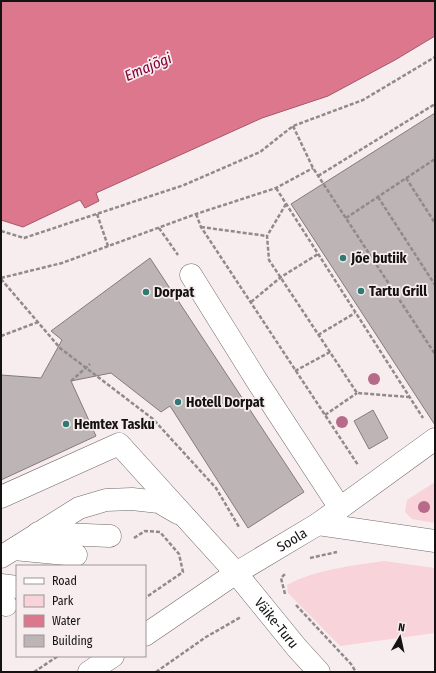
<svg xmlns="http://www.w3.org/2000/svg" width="436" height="673" font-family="'Fira Sans Condensed',sans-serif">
	<rect width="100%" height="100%" fill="#f7edee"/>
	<path fill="#f8d3d9" d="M435,482v41l-23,-4 -7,-7 2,-12z
		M384,561l51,7v65l-95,13 -52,-53 -1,-8c30,-16 64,-19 97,-24z"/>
	<path fill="#dd778d" stroke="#a15968" d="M1,1h434v35l-40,24 -67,36 -66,22 -166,75 3,8 -14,7 -5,-8 -57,27 -22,-7z"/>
	<path fill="#bdb4b5" stroke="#847b7d" d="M435,113v312l-144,-221z
		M150,258l154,234 -56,36 -78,-122 -9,6 -50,-39 -40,8 25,55 -95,44v-105l40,3 21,-38 -11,-9z
		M373,410l15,28 -19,11 -15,-28z"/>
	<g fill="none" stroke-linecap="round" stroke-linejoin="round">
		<g stroke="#71696a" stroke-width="23">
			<g id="minor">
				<path d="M191,275l66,106 83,127"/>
				<path id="s1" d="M1,497l118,-53 117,129 61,75 22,24"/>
				<path d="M318,524l117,17"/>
				<path d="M38,533l72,3"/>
				<path d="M14,549l62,6"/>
				<path d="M1,557l78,-49 27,-8 26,-1 27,3 19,11"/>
				<path d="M1,585l16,2"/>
				<path d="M1,604l5,1"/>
				<path id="s2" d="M145,635l91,-62 82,-49 117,-85"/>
				<path d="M89,672l24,-16"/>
			</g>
		</g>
		<path stroke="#918a8a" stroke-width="2.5" stroke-dasharray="4 2" stroke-linecap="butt" d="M293,126l20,42 122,186
			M318,176l117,-72
			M406,178l29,45
			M276,188l147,230
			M378,197l57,88
			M286,204l-19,32 2,24 88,133 52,4
			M97,214l11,32
			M196,214l5,13 157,238
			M346,218l89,-59
			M201,227l66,9
			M159,228l19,27
			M1,231l23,7 160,-53 76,-33 33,-26 70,-26 72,-43
			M1,278l61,-15 134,-49 80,-26 37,-20
			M1,279l59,69 93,71 63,69 23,39
			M251,302l30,-25 37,-23
			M318,335l37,-22
			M1,336l37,-14
			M295,371l35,-19
			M325,415l32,-22
			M134,538l11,-7 15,1 19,22 4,18 -38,26
			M310,558l27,-6
			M285,594l-4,-16 5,-5
			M296,605l55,59 5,8
			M34,672l24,-16
			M156,672l50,-35 35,-20"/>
		<use href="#minor" stroke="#fff" stroke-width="22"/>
		<path stroke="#918a8a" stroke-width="2.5" stroke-dasharray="4 2" stroke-linecap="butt" d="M71,381l19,-17"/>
	</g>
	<g fill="#b86b89">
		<circle cx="374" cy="379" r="6"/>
		<circle cx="342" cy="422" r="6"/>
		<circle cx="424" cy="507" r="6"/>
	</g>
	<g fill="#317973" stroke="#f7edee" stroke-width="1.5">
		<circle cx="343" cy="258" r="4"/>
		<circle cx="361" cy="291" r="4"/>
		<circle cx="146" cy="292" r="4"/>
		<circle cx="178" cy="402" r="4"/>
		<circle cx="66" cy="424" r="4"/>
	</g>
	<g text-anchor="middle" stroke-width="3.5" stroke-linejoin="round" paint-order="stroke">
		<g font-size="14" font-weight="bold" fill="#151212" stroke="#f7edee" text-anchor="start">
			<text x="351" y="263">Jõe butiik</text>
			<text x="369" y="296">Tartu Grill</text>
			<text x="154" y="297">Dorpat</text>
			<text x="186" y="407">Hotell Dorpat</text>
			<text x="74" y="429">Hemtex Tasku</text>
		</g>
		<g font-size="14" fill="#151212" stroke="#f7edee">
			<text dy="5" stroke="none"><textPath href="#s2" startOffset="175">Soola</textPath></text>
			<text dy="5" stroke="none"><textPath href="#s1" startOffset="368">Väike-Turu</textPath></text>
		</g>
		<g font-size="15" font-style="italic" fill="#840036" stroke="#f7edee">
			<text transform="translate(148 67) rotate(-23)" y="5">Emajõgi</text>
		</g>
	</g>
	<rect width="436" height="673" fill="none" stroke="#151212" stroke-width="4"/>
	<rect x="16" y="565" width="130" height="92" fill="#f7edee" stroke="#9d9596"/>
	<rect x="24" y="578" width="20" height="6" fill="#ffffff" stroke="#9d9596"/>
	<text x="52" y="585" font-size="12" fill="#151212">Road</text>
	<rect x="24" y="595" width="20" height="12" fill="#f8d3d9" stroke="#9d9596"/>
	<text x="52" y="605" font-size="12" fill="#151212">Park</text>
	<rect x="24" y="615" width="20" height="12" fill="#dd778d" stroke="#9d9596"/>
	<text x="52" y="625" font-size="12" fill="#151212">Water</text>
	<rect x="24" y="635" width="20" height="12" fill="#bdb4b5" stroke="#9d9596"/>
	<text x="52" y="645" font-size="12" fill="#151212">Building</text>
	<g transform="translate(400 637) rotate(9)" stroke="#f7edee" stroke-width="3" paint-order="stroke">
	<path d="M0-3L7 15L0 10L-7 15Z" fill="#151212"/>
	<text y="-6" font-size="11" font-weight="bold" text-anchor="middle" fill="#151212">N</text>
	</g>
</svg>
